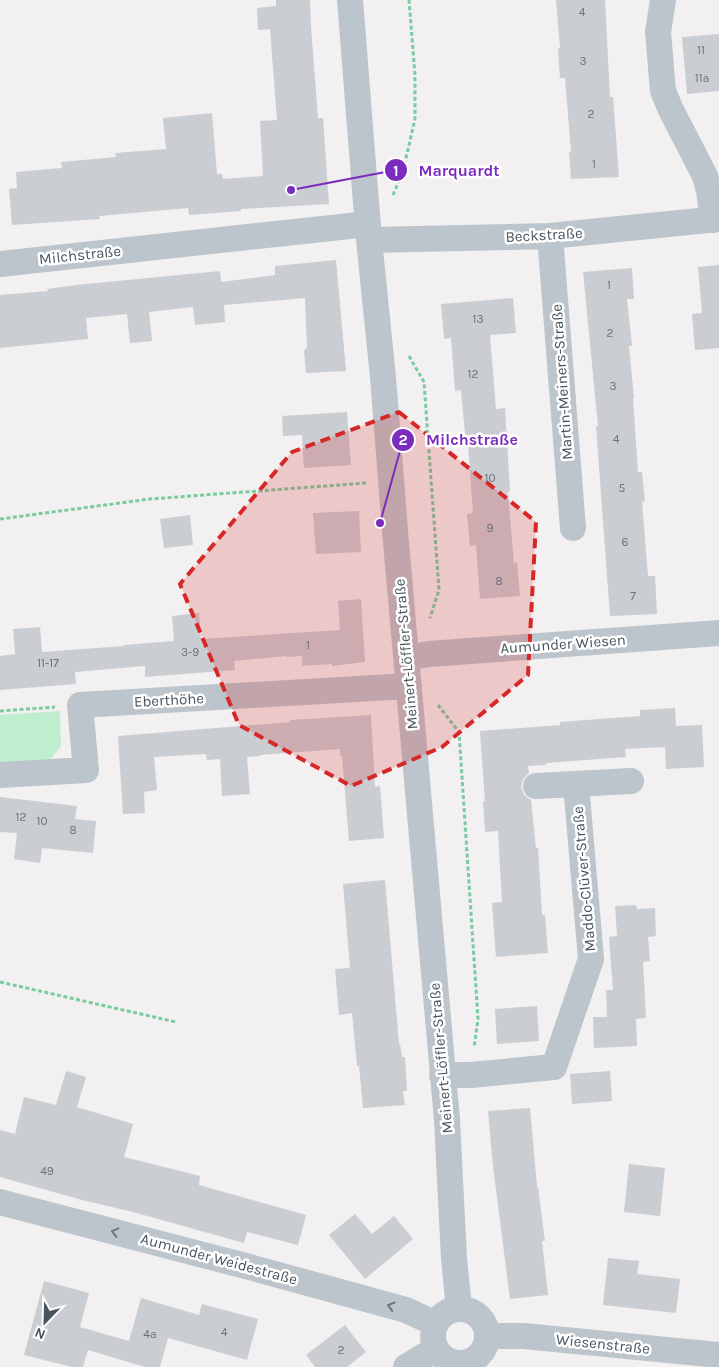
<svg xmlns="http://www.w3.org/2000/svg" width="719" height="1367" font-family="Karla,sans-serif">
	<rect width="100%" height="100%" fill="#f2f0f0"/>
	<path fill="#bfeecf" d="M60,711l1,35 -11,14 -50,3v-48z"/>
	<path fill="#cacdd2" d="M276,0h34l1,27 7,91h5l6,86 -88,5v2l-52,4 -1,-7 -89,8 1,3 -88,6 -3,-36 8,-1 -1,-16 46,-4 -1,-6 55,-5 -1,-4 51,-4 -3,-31 49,-5 5,61h5l1,5 40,-3 -3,-55 17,-1 -7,-91 -12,1 -1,-22 19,-2z
		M556,0h49l5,97h3l6,80 -48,2 -2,-27h2l-6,-74h-5l-2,-30h2z
		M719,34v57l-32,3 -5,-57z
		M336,260l10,111 -40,2 -2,-22 3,-4 -2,-49 -81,7 1,17 -30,3 -2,-18 -44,5 3,29 -22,2 -3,-29 -41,4 2,21 -88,9v-53l48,-4 -1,-2 29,-4 144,-14 1,11 54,-7v-9z
		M719,265v83l-24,2 -3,-36 10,-1 -4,-46z
		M632,268l2,31h-7l5,47h-3l5,52h-1l5,74h4l3,29 -3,1 6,74h7l2,38 -47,2 -14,-190h2l-15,-154z
		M513,298l3,35 -26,2 6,74 9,-1 5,83 -2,1 6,71 3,-1 3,34 -40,3 -4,-54 -6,1 -3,-32 6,-1 -5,-69h-2l-5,-54 -6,1 -4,-53 -7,1 -3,-35z
		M347,412l4,53 -47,3 -2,-33 -19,1 -1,-20z
		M359,511l2,41 -45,2 -3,-41z
		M190,515l3,30 -29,3 -4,-29z
		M361,599l4,63 -33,4v-2l-30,2v-10l-16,1v-1l-52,5 1,9 -90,7v-11l-70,6 1,12 -76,6v-34l15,-2 -2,-25 27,-2 2,25 82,-6v-1l50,-4 -2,-25 27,-3 2,26 139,-9 -2,-29z
		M675,708l1,18 26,-1 2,42 -38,2 -1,-22 -40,2 1,8 -80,6v2l-18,1 1,7 -6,6 -2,8 3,8 7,5 5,48h2l4,67h3l3,38 -52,4 -4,-54 10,-1 -4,-71 -13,1 -2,-31h2l-5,-70 80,-6v-3l80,-6v-6z
		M371,715l4,72 5,-1 4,52 -35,3 -7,-85h-2v-7l-80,6v1l-13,1 3,37 -28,2 -2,-37 -13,1 -1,-6 -52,3 3,33 -13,2 1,21 -22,1 -5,-78 172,-14v-2z
		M0,797l77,9 -2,13 21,2 -3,32 -51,-5 -2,15 -26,-4 3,-26 -17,-1z
		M385,880l14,164h1l2,13h3l2,34h-4l2,14 -42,3 -4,-42h-2l-5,-53 -13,2 -4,-46 15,-1 -7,-84z
		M636,905l1,4 18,-1 1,28 -8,1 2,24 -7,1 3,56 -10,1 1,27 -43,2 -1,-31h14l-1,-27h7l-4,-53 8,-1 -2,-30z
		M537,1006l2,35 -42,3 -2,-35z
		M66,1071l20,6 -9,30 56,17 -9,33 76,19 -1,9 107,30 -8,30 -51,-13 -3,11 -111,-31 -51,-12 -82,-23v-47l15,4 9,-37 32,8z
		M610,1071l2,30 -40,3 -2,-30z
		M530,1108l7,79h1l7,54h-3l6,54 -38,4 -17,-133 -5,-55z
		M629,1164l36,4 -5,48 -36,-4z
		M355,1214l17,20 22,-18 19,23 -48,40 -36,-44z
		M608,1258l31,3 -2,13 43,5 -4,34 -73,-8z
		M44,1281l45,12 -9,34 49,14 12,-43 58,17 3,-11 56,15 -11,41 -79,-22 -8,29h-15l-57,-17 -5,17h-11l-48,-12z
		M345,1325l21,27 -19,15h-32l-9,-12z"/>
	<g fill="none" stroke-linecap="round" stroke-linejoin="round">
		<path stroke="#78cc9f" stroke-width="3" stroke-dasharray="4 2.5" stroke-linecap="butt" d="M393,195l10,-24 12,-52v-44l-6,-75
			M409,356l15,26 15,208 -9,28
			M0,519l150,-20 216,-16
			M438,705l21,27 19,287 -4,29
			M0,711l55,-4
			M0,982l176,40"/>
		<path stroke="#bcc5cc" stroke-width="26" d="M350,0l19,240 14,137 12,154 52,589 7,138 5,51
			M663,0l-5,32 5,59 8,19 34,66 4,15 4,29
			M550,236l23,292
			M369,240l181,-4 169,-17
			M0,264l368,-40
			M407,658l22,-4 290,-21
			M0,775l86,-5 -6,-65 329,-19
			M536,786l95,-5
			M442,1075h29l83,-8 37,-108 -15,-175
			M0,1202l253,66 153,42 30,14
			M433 1336a27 27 0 1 1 54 0a27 27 0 1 1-54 0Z
			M487,1336h37l195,19
			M406,1367l30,-18"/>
	</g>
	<defs><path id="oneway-chevron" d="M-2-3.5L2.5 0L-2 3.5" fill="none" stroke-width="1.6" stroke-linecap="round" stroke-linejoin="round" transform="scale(1.25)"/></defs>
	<g stroke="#6b767e">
		<use href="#oneway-chevron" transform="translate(115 1232) rotate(-165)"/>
		<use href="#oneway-chevron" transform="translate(391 1306) rotate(-164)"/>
	</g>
	<path fill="#d62828" fill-opacity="0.2" stroke="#d62828" stroke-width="4" stroke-dasharray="10 6" stroke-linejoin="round" d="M399,412l137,110 -8,153 -86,72 -91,39 -112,-61 -59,-141 112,-132z"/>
	<g text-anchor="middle" stroke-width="5" stroke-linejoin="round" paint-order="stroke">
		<g font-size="12" fill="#68727a">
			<text x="582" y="16">4</text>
			<text x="701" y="54">11</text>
			<text x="583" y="65">3</text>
			<text x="702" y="82">11a</text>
			<text x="591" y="118">2</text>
			<text x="594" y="168">1</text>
			<text x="609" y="289">1</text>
			<text x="478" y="323">13</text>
			<text x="610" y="337">2</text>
			<text x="473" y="378">12</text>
			<text x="613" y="390">3</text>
			<text x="616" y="443">4</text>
			<text x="490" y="482">10</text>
			<text x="622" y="492">5</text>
			<text x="490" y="532">9</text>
			<text x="625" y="546">6</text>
			<text x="499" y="585">8</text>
			<text x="633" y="600">7</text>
			<text x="308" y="649">1</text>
			<text x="190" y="656">3-9</text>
			<text x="48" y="667">11-17</text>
			<text x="21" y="821">12</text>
			<text x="42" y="825">10</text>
			<text x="73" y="834">8</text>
			<text x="47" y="1175">49</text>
			<text x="224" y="1336">4</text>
			<text x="150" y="1338">4a</text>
			<text x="341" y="1354">2</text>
		</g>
		<g font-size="15" fill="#48545d" stroke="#fff">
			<text transform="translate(544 235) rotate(-3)" y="5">Beckstraße</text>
			<text transform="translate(80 255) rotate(-6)" y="5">Milchstraße</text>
			<text transform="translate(562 382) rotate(-94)" y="5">Martin-Meiners-Straße</text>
			<text transform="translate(563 644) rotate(-4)" y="5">Aumunder Wiesen</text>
			<text transform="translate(406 654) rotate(-95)" y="5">Meinert-Löffler-Straße</text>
			<text transform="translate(169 700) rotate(-3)" y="5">Eberthöhe</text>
			<text transform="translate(584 879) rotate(-95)" y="5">Maddo-Clüver-Straße</text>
			<text transform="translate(441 1058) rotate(-95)" y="5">Meinert-Löffler-Straße</text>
			<text transform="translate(219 1259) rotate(15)" y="5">Aumunder Weidestraße</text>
			<text transform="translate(603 1344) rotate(6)" y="5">Wiesenstraße</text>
		</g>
	</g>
	<path fill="none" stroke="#7b2cbf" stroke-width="2" d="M291 190L396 170M380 523L403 440"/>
	<g fill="#7b2cbf" stroke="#fff" stroke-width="2">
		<circle cx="291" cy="190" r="5"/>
		<circle cx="380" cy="523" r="5"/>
		<circle cx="396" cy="170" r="12"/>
		<circle cx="403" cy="440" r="12"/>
	</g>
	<g font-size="15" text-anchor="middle" font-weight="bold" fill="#fff">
		<text x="396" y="176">1</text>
		<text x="403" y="445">2</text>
	</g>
	<g font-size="16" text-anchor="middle" font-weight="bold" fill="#7b2cbf" stroke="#fff" stroke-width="5" stroke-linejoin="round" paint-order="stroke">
		<text x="459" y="176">Marquardt</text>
		<text x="472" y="445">Milchstraße</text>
	</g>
	<g transform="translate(45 1322) rotate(203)" stroke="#ffffff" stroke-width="4" paint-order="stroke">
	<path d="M0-4L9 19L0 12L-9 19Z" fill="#48545d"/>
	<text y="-8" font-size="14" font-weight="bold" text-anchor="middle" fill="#48545d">N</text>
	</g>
</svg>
